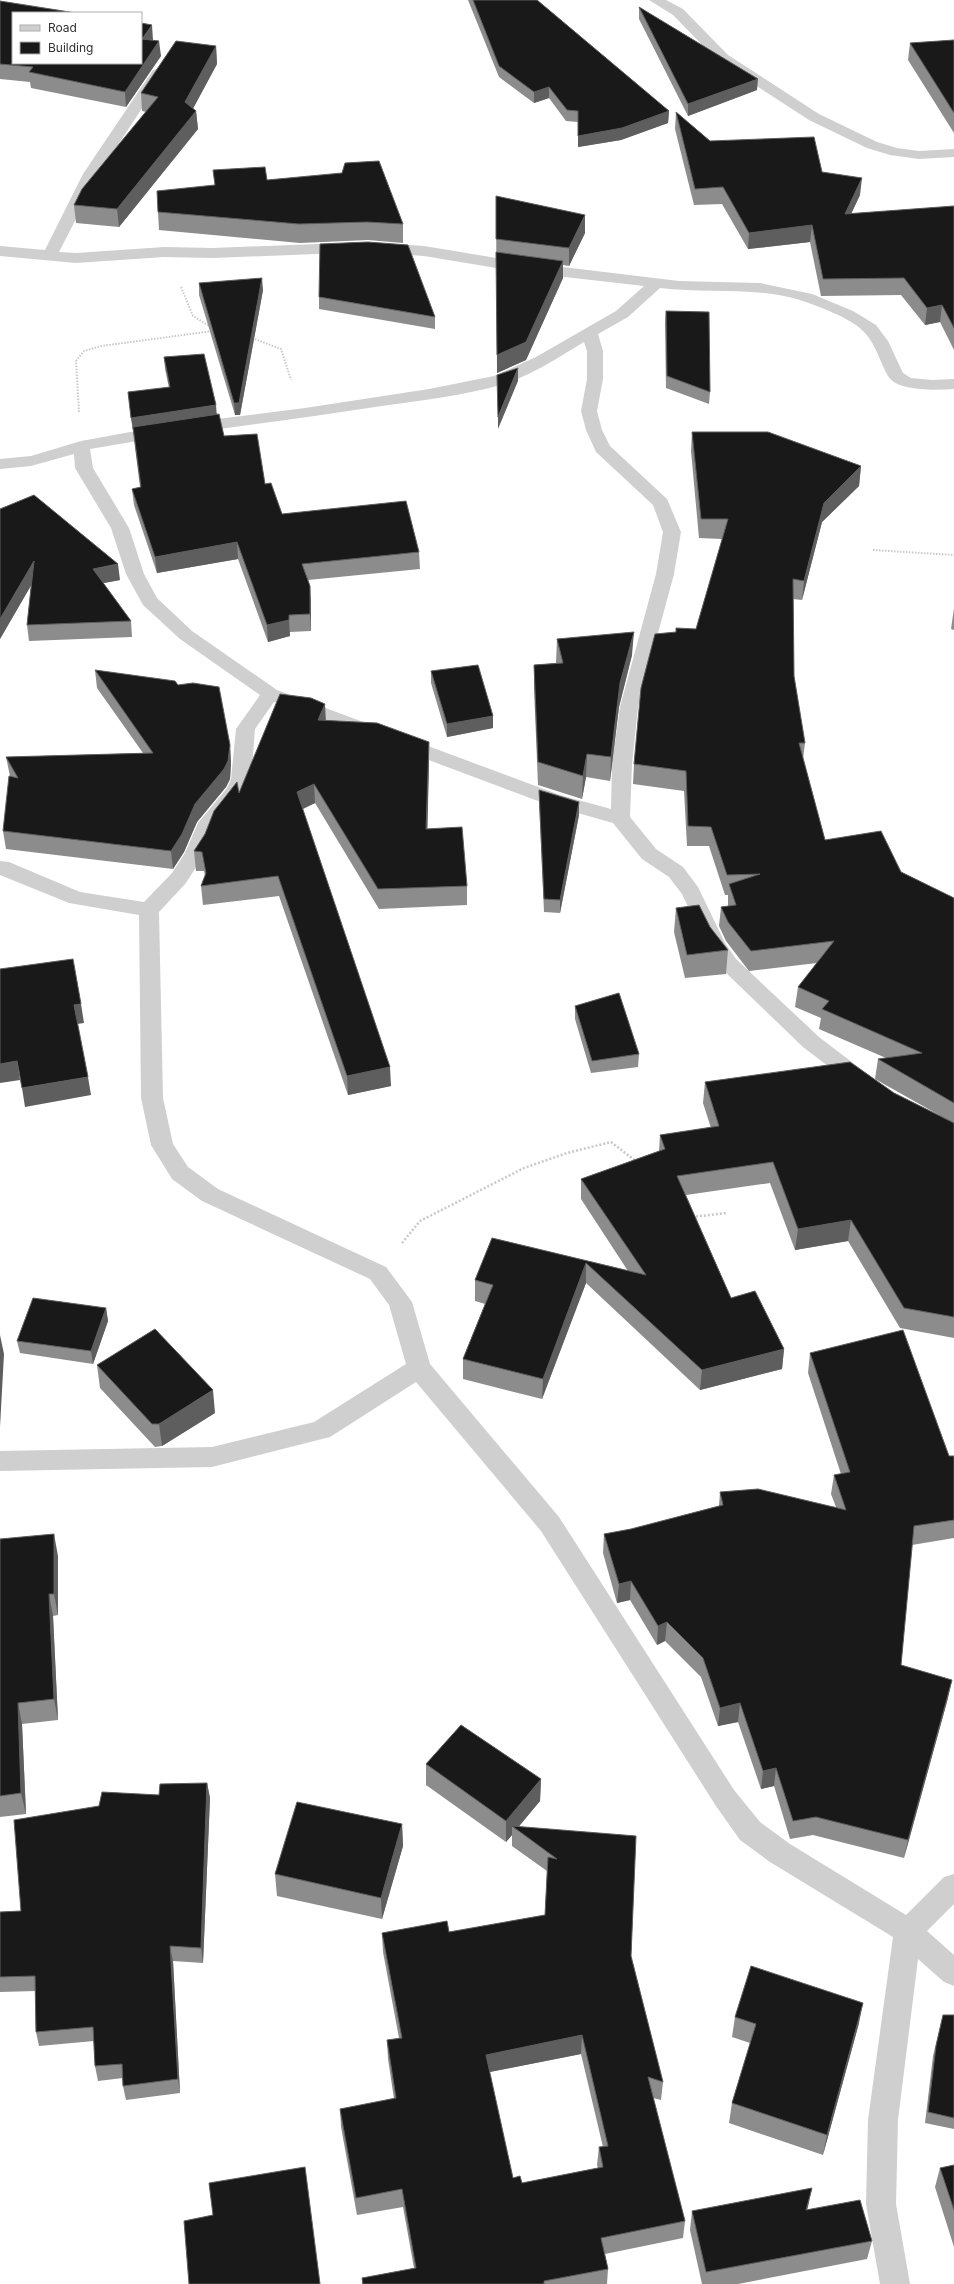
<svg xmlns="http://www.w3.org/2000/svg" width="954" height="2284" font-family="Inter,sans-serif">
	<rect width="100%" height="100%" fill="#fff"/>
	<g fill="none" stroke-linecap="round" stroke-linejoin="round">
		<path stroke="#c9c9c9" stroke-width="2" stroke-dasharray="1.5 1.5" stroke-linecap="butt" d="M181,287l12,29 18,11
			M252,338l29,11 10,31
			M79,412l-3,-51 8,-10 17,-5 112,-15
			M873,550l81,5"/>
		<path stroke="#c9c9c9" stroke-width="2.5" stroke-dasharray="2 2" stroke-linecap="butt" d="M692,1217l35,-4
			M402,1243l18,-22 104,-53 43,-15 44,-11 26,20"/>
		<path fill="#cfcfcf" fill-rule="evenodd" d="M649,0h17l17,9 45,46 91,59 58,28 20,6 22,3 35,-2v8l-35,2 -29,-4 -23,-7 -58,-28 -91,-59 -45,-46z
			M158,69l7,4 -66,101 -40,78 17,1 88,-6 49,1 155,-6 56,4 97,16 158,19 81,2 52,11 41,17 23,14 12,16 15,32 8,5 21,2 22,-1v10c-16,1 -57,3 -66,-13 -8,-14 -12,-31 -23,-43 -12,-14 -45,-26 -62,-32 -45,-15 -96,-7 -143,-13l-32,29 -30,17 5,17v28l-6,32 5,19 8,16 57,53 14,33 -7,42 -36,133 -6,57 -2,53 26,32 27,18 15,20 27,56 11,16 83,78 51,39 3,5 -3,5 -8,3 -8,-3 -51,-39 -81,-78 -16,-24 -24,-51 -13,-17 -27,-18 -29,-36 -67,-19 -272,-102 -19,27 -4,50 -6,12 -31,39 -9,23 -19,30 -27,29 4,186 10,46 15,23 30,22 168,78 26,35 18,62 129,153 175,273 26,32 30,22 116,71 38,-38 10,-3v30l-27,27 27,24v31l-10,-4 -26,-23 -20,161 -2,84 14,80h-30l-14,-80 2,-84 25,-183 -123,-75 -30,-22 -24,-34 -175,-275 -125,-149 -86,55 -118,30 -212,4v-20l212,-4 102,-25 92,-58 -17,-59 -19,-26 -168,-78 -30,-22 -21,-34 -10,-47 -2,-183 -70,-12 -69,-28v-14l9,1 71,30 64,10 28,-29 13,-20 13,-30 29,-35 4,-9 5,-50 24,-34 -80,-56 -37,-34 -17,-31 -15,-46 -36,-60 -1,-14 -43,12 -31,3v-10l31,-3 50,-15 88,-16 136,-17 124,-19 65,-13 42,-19 80,-46 28,-25 -123,-14 -97,-16 -56,-4 -155,6 -49,-1 -88,6 -76,-7v-10l45,4 38,-76 70,-104zM584,342l3,9v28l-6,32 5,19 10,22 57,53 10,27 -7,42 -36,133 -8,57 -1,45 -51,-14 -283,-105 -85,-59 -35,-33 -13,-24 -15,-46 -36,-60 -3,-19c95,-17 190,-27 285,-42 42,-6 88,-11 129,-23 28,-9 55,-27 80,-42z"/>
	</g>
	<path fill="#8c8c8c" fill-rule="evenodd" d="M468,0h69l132,111 -1,12 -47,17 -43,7v-25l-12,-1 -17,-23 -15,5 -35,-26z
		M0,1l153,39 8,16 -35,51 -95,-19 -1,-6 -30,-3z
		M639,7l118,83 -69,26 -49,-97z
		M954,40v93l-46,-73 2,-17z
		M216,46l1,18 -24,44 3,3 2,18 -79,98 -43,-4 -2,-18 72,-93 -4,-1 -1,-18z
		M676,112l34,29 112,31 38,23 -9,19 103,-8v144l-14,-28 -15,3 -24,-30 -80,1 -11,-54 -62,7 -26,-45 -28,1 -19,-76z
		M267,180l136,44v19l-35,-3 -68,3 -141,-13 -1,-18 57,-27z
		M496,196l89,37 -16,33 -6,-1v13l-37,82 -29,13z
		M199,283l64,7 -23,125h-5l-36,-120z
		M319,297l116,20v12l-116,-20z
		M666,311l44,81 -1,12 -43,-16 -1,-65z
		M164,357l53,57 7,22 41,48 17,30 137,38 1,17 -112,11 3,23v28l-21,1v4l-22,6 -30,-83 -81,14 -23,-68 -2,-16 8,-2 -12,-95 41,-4 -4,-19z
		M692,432l169,34 -2,20 -37,36 -20,78 -9,-1 1,77 11,67 -2,16 22,81 76,32 53,26v440l-54,-10 -52,-87 -53,9 -25,-67 -84,12 45,103 53,51 -2,20 -82,21 -114,-107 -44,116 -79,-20v-20l22,-55 -10,-3v-21l17,-42 136,33 -47,-72v-20l78,-28 1,-16 51,-7 -8,-25 2,-21 189,11 45,22 -64,-36 3,-20 8,-1 -67,-29 2,-11 -26,-11 3,-20 19,-24 -68,8 -23,-30 -7,-15 2,-19 7,-1v-11h-3l-16,-49h-22l-3,-55 -51,-7 1,-20 42,-132 20,-3 26,-90 -23,-1 -8,-87z
		M0,509l120,71 -17,3 28,38 1,16 -103,4 -2,-16 4,-40 -31,54z
		M954,608v22l-3,-1z
		M557,639l75,16 -13,52 -9,74 -24,-4 -4,22 -44,-14 -4,-96v-24l22,-2z
		M95,670l83,15 52,60 1,18 -1,16 -4,8 -29,35 -13,30 -11,17 -167,-20 -3,-18 7,-55 -4,-19 137,-4 -46,-65z
		M431,671l62,45v12l-46,9 -16,-54z
		M326,721l103,41 -2,67 40,57v19l-88,4 -64,-106 -12,6 88,277 -43,9 -69,-199 -76,9 -2,-19 4,-10 -1,-5h-8l-2,-20 45,-58z
		M539,790l40,12v13l-19,98 -16,-1 -5,-109z
		M676,908l34,19 18,23 -2,24 -41,4 -11,-46z
		M575,1006l64,48 -1,13 -47,6 -16,-54z
		M106,1308l2,13 -15,43 -73,-11 -3,-12z
		M810,1353l139,103h5v82l-42,7 -11,120 47,33 -44,160 -91,-23 -23,4 -16,-53 -13,3 -23,-67 -20,4 -17,-49 -36,-36 -8,4 -27,-45 -13,3 -14,-50 1,-19 27,-5 88,-23 1,-14 116,15 -5,-13 3,-19 7,-1 -33,-101z
		M97,1365l118,48 -53,33 -7,1 -55,-59z
		M0,1539l58,17v59l-5,1 5,104 -36,4 4,90 -26,3z
		M426,1764l115,15 -1,22 -22,26 118,9 -5,120 32,126 -2,18 -8,-2 32,123 -2,17 -78,16 3,15 -1,15h-245v-6l52,-10 -11,-61 -46,8 -16,-88 -1,-18 54,-10 -6,-40 -1,-19 12,-2 -16,-86 -1,-19 67,-1 96,-17 2,-44 -35,-25v-11l-6,7 -80,-57zM581,2054l22,93h-4l-2,18 1,3 -76,15 -9,-5 -24,-106z
		M207,1783l3,15 -7,165 -30,-2 7,132 -54,7 -3,-14v-8l-25,3 -3,-15 -1,-25 -55,5 -3,-14 -1,-41 -35,1v-80l21,-1 78,-105 60,-11z
		M402,1824l1,22 -21,73 -105,-23 -2,-22z
		M943,2015h11v114l-29,-6 8,-67z
		M735,2017l124,6 -36,132 -94,-32 3,-20 18,-60 -18,-6z
		M954,2165v82l-19,-60 5,-19z
		M807,2210l65,31 -5,18 -129,25h-36l-12,-54 2,-19z"/>
	<path fill="#5e5e5e" d="M152,25l1,15 -11,-1z
		M159,41l2,15 -35,51 -1,-15z
		M216,46l1,18 -30,56 -2,-18z
		M758,79l-1,11 -69,26v-12z
		M549,87v11l-15,5v-11z
		M196,111l2,18 -79,98 -2,-18z
		M669,111l-1,12 -47,17 -43,7v-11z
		M862,178l-2,17 -17,36 2,-17z
		M585,215v18l-16,33v-18z
		M812,225l-2,17 -62,7 1,-16z
		M563,261v17l-37,82 -29,13v-18z
		M262,278l1,12 -23,125h-5l-1,-12z
		M942,305l-2,17 -15,3 2,-17z
		M518,368v13l-20,48v-12z
		M216,405l1,12 -84,13 -2,-12z
		M861,466l-2,20 -37,36 -20,78 2,-19 20,-78z
		M237,542l1,17 -81,14 -2,-16z
		M34,561l2,16 -36,62v-20z
		M118,564l2,16 -26,5 -1,-16z
		M310,586l1,17v28l-1,-17z
		M289,620l1,16 -22,6 -1,-17z
		M634,632l-2,23 -13,52 -9,74 1,-24 9,-74z
		M325,704l1,19 -8,-3z
		M493,716v12l-46,9v-13z
		M429,742v20l-2,86 -1,-19z
		M230,745l1,18 -1,16 -4,8 -29,35 -13,30 -11,17 -2,-18 24,-47z
		M587,754l-1,23 -4,22 1,-23z
		M314,784l1,19 -17,8 -1,-19z
		M579,802v13l-19,98v-13z
		M81,1004l3,19 -7,1 -3,-19z
		M17,1061l3,19 -20,3v-19z
		M390,1067l1,19 -43,9 -1,-19z
		M88,1077l3,18 -66,12 -3,-19z
		M851,1220l-3,21 -53,9 3,-21z
		M586,1263v20l-44,116 1,-20z
		M106,1308l2,13 -15,43 -2,-13z
		M0,1335l4,19 -4,73z
		M784,1349l-2,20 -82,21 2,-20z
		M213,1390l2,23 -53,33 -3,-22z
		M54,1534l4,22v59l-4,-21z
		M631,1581l-1,19 -13,3 2,-19z
		M49,1594l4,22 5,104 -4,-21z
		M667,1622l-2,19 -8,4 1,-19z
		M952,1680l-4,18 -44,160 4,-18z
		M18,1703l4,21 4,90 -5,-21z
		M740,1703l-2,19 -20,4 2,-18z
		M776,1768l-2,18 -13,3 2,-18z
		M541,1779l-1,22 -24,29 -4,-4v9l-6,7v-21z
		M207,1783l3,15 -7,165 -2,-15z
		M402,1824l1,22 -21,73 -1,-21z
		M170,1946l3,15 7,132 -2,-14z
		M863,2003l-4,20 -36,132 4,-20z
		M582,2035l-1,19 -96,19 1,-18z
		M812,2188l-4,19 -6,22 4,-19z"/>
	<path fill="#191919" stroke="#5e5e5e" fill-rule="evenodd" d="M473,0h64l132,111 -47,17 -44,8v-25l-11,-1 -18,-23 -15,5 -35,-26z
		M0,1l76,12h-63v50h128v-40l11,2 -10,14 17,2 -34,51 -96,-20 4,-5 -33,-3z
		M639,7l119,72 -70,25z
		M954,40v73l-44,-70z
		M176,41l40,5 -31,56 11,9 -79,98 -43,-4 8,-16 76,-92 -17,-4z
		M676,112l34,29 104,-4 8,35 40,6 -17,36 109,-8v122l-12,-23 -15,3 -23,-30 -81,1 -11,-54 -63,8 -26,-46 -28,2z
		M379,161l24,63 -36,-2 -68,2 -141,-12 -1,-21 58,-6 -2,-15 52,-3 2,13 75,-7 3,-10z
		M496,196l89,19 -16,33 -73,-9z
		M368,242l40,3 27,72 -116,-20 1,-53z
		M496,252l67,9 -37,81 -29,13z
		M262,278l-23,125h-5l-35,-120z
		M666,311l43,1 1,80 -43,-16z
		M204,354l12,51 -85,13 -3,-26 42,-5 -6,-30z
		M518,368l-20,49 -1,-42z
		M219,414l5,22 33,-2 8,50 6,-1 11,31 124,-13 13,51 -117,12 8,22v28l-21,1v5l-22,5 -30,-83 -82,15 -23,-68 9,-2 -8,-60z
		M692,432h76l93,34 -37,37 -20,78 -11,-2 1,97 11,67h-6l26,97 56,-9 20,41 53,26v205l-76,-44 44,-6 -100,-44 7,-8 -31,-14 36,-46 -83,10 -23,-29 -7,-15 15,-2 -7,-21 31,-10 -33,1 -16,-48 -23,-1 -2,-55 -52,-7 7,-76 14,-54 21,-2v-4l20,1 32,-110h-27z
		M34,495l84,69 -25,5 38,52 -104,4 7,-64 -34,58v-110z
		M634,632l-14,51 -9,74 -24,-3 -4,22 -45,-14 -4,-97 29,-2 -6,-24z
		M478,665l15,51 -46,8 -16,-53z
		M95,670l80,11 3,4 15,-2 26,4 11,58 -2,16 -4,8 -29,35 -13,30 -11,17 -168,-20 6,-55 9,2 -12,-21 147,-4z
		M280,694l31,4 14,6 -7,16 59,3 52,19 -3,87 36,-2 5,59 -89,3 -64,-105 -17,8 93,275 -43,9 -69,-200 -77,10 5,-13 -4,-21 -8,-1 11,-17 9,-23 23,-29 2,11z
		M539,790l40,12 -19,98 -16,-1z
		M699,905l11,22 18,23 -41,5 -11,-47z
		M73,959l8,45 -7,1 14,72 -66,11 -5,-27 -17,3v-95z
		M619,993l20,61 -47,7 -17,-55z
		M850,1062l44,31 60,30v194l-50,-9 -53,-88 -53,9 -25,-67 -96,14 54,122 24,-7 29,58 -82,21 -116,-107 -43,116 -80,-20 30,-74 -18,-5 17,-42 154,37 -65,-96 84,-30 -5,-14 59,-9 -14,-44z
		M33,1298l73,10 -15,43 -74,-10z
		M155,1329l58,61 -54,34h-7l-55,-59z
		M903,1330l46,126h5v64l-40,6 -13,139 51,15 -44,160 -92,-23 -23,4 -17,-53 -13,3 -23,-68 -20,5 -17,-50 -36,-36 -9,4 -27,-45 -12,3 -15,-50 27,-5 92,-24 -3,-13 38,-3 88,21 -12,-35 16,-3 -40,-119z
		M54,1534v60h-5l5,105 -36,4 3,90 -21,3v-257z
		M461,1725l80,54 -35,42 -80,-57z
		M207,1783l-6,165 -31,-2 8,133 -55,7 -1,-22 -27,2 -2,-39 -57,5 -1,-56 -35,1v-65l21,-1 -7,-91 85,-14 3,-14 57,3 1,-11z
		M297,1802l105,22 -21,74 -106,-24z
		M512,1826l124,10 -5,120 32,126 -15,-5 37,144 -84,17 7,31 -64,12v3h-181l-1,-6 54,-10 -14,-79 -46,9 -16,-89 56,-11 -9,-58 15,-2 -20,-105 65,-12 2,11 96,-17 3,-58 9,2zM582,2035l26,111 -9,1 4,20 -81,16 -2,-7 -7,2 -27,-123z
		M751,1966l112,37 -36,132 -95,-32 24,-79 -21,-7z
		M943,2015h11v103l-26,-6 8,-66z
		M954,2165v45l-14,-42z
		M305,2167l15,117h-131l-5,-63 29,-6 -4,-32z
		M812,2188l-6,22 54,-10 12,41 -166,31 -14,-61z"/>
	<rect x="12" y="12" width="130" height="52" fill="#ffffff" stroke="#adadad"/>
	<rect x="20" y="25" width="20" height="6" fill="#cfcfcf" stroke="#adadad"/>
	<text x="48" y="32" font-size="12" fill="#323232">Road</text>
	<rect x="20" y="42" width="20" height="12" fill="#191919" stroke="#adadad"/>
	<text x="48" y="52" font-size="12" fill="#323232">Building</text>
</svg>
